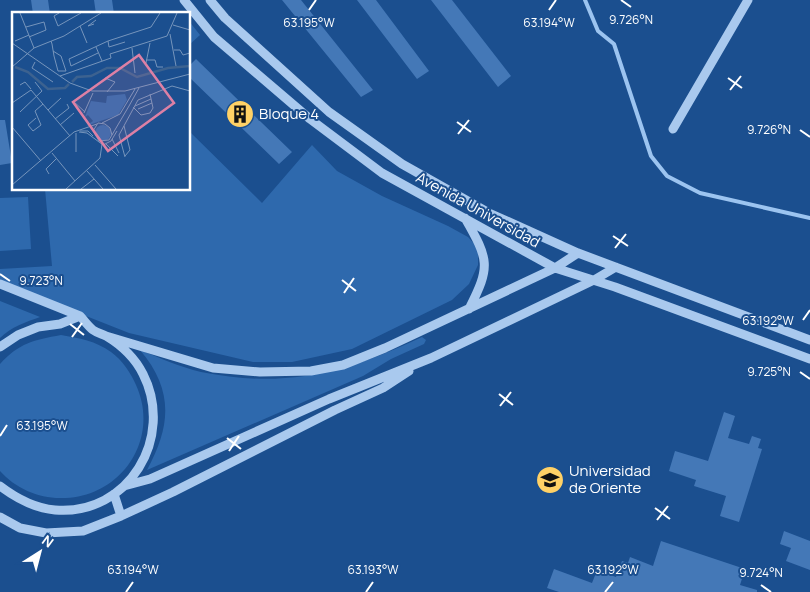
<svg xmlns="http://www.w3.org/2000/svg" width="810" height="592" font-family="Manrope,sans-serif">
	<rect width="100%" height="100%" fill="#1b4f8f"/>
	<path fill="#2e69ad" d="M189,21l11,14 -11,10z
		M189,131l73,72 50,-58 25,26 45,25 66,30 20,11 10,11v17l-9,19 -17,16 -100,49 -60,13h-39l-124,-29 -129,-51v-13l52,-3 -7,-77h144z
		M28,197l3,52 -31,2v-53z
		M0,301l40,16c-14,5 -29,10 -40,21z
		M61,335c18,3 35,6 50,17 11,8 20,21 25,33 25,55 -16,114 -76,113 -22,0 -45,-10 -60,-27v-107c19,-21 34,-24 61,-29z
		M422,337l4,3 -2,4 -33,15 -28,17 -216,94c24,-44 27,-80 -7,-120 20,8 40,17 61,22 84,17 145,1 221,-35z"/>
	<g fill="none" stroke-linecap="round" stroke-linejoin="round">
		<path stroke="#9cc4f0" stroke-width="4" d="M585,0l13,31 16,13 37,112 16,20 33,17 110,25"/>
	</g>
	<path fill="#4478b7" d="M31,0h17l2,14h-17z
		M94,0h18l2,14h-18z
		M282,0h19l72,90 -12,7z
		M357,0h19l53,71 -12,8z
		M431,0h21l59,76 -13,11z
		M196,59l96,93 -13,12 -90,-87v-11z
		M0,120h5l7,43 -12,2z
		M724,412l11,4 -7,22 21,6 3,-8 9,3 -3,9 4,1 -23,73 -19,-6 6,-20 -32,-10 2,-6 -27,-9 6,-20 33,10z
		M784,531l26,10v29l-24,-9 5,-13 -11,-4z
		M661,541l84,28 -5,16 17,5v2h-198l-12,-4 7,-19 38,14 4,-10 2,1 1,-3 17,6 6,-16 6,2 2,-6 23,9z"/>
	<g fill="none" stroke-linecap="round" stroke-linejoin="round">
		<path stroke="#a9c9ee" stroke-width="9" d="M184,0l30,37 96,82 72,54 173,95 60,19 195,72
			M210,0l15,18 104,94 73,52 87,49 89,40 232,87
			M673,129l75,-129
			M465,218c24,42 26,48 4,91
			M0,284l80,32
			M106,336l107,32 47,4 51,-1 32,-6 42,-17 170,-80 23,-15
			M0,347l18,-12 20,-8 22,-3 20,-8c4,4 8,10 13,14 4,3 9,4 13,6 15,9 29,22 37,38 32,63 -14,142 -88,136 -21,-2 -38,-11 -55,-24
			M124,486l26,-7 179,-80 102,-41 163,-78 22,-13
			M114,494l7,22
			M0,517l20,11 26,5 37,-2 38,-15 52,-24 162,-82 48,-22 26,-17"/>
	</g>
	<path fill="none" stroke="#fff" stroke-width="2" d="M621,0l10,7M309,10l7,-10M549,10l7,-10M728,78l14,10M730,90l11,-14M457,122l14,10M800,130l10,7M458,134l11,-14M613,236l15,10M615,248l11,-14M0,274l10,7M342,280l14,11M344,293l10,-15M803,320l7,-10M70,324l14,11M72,337l10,-14M800,372l10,7M499,394l14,11M500,406l11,-14M0,436l7,-11M227,438l14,11M229,451l10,-15M655,508l15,11M657,520l11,-14M761,585l10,7M126,592l7,-10M366,592l7,-10M605,592l8,-10"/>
	<defs>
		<g id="building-disc" transform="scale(1.4375)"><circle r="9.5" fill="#ffd166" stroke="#1b4f8f"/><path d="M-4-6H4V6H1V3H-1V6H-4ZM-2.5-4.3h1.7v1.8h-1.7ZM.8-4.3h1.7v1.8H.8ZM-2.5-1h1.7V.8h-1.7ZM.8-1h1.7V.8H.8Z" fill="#111"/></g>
		<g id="university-disc" transform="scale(1.4375)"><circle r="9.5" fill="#ffd166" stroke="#1b4f8f"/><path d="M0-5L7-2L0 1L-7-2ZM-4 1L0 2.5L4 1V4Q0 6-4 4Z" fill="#111"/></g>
	</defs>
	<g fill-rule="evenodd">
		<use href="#building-disc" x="240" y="114"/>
		<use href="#university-disc" x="550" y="480"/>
	</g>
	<g text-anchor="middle" stroke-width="4" stroke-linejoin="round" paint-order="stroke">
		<g font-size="15" fill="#fff" stroke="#1b4f8f" text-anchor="start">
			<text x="259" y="119">Bloque 4</text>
			<text x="569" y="476">Universidad<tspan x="569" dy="17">de Oriente</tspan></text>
		</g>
		<g font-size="15" fill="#fff" stroke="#1b4f8f">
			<text transform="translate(478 210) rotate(29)" y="5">Avenida Universidad</text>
		</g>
	</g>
	<g transform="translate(12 12)">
		<rect width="178" height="178" fill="#1b4f8f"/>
		<path d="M113,82l2,6 -9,15 -32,11 7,-5 -5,-6 -3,2 6,-16 15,2 1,-7zM83 121a8 8 0 1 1 16 0a8 8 0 1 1-16 0Z" fill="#2e69ad"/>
		<path fill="none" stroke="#3c6290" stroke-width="2.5" d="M3,55l13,5 20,17 17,-1 4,-4M60,70l5,-5 14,-1 16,-8h13l17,9 31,-9 22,-2"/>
		<path fill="none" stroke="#7695bc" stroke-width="1" d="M8,1l14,35M47,1l-5,3 4,10 23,-13M82,12l-6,2 8,-6M161,13l17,5M68,14l7,17M14,15l18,-5 2,8 -17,7M158,22l6,32M3,29l14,-6M39,29l1,3 2,12 4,15h8l-5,-15 -8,-5M96,29l1,6 16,-5M0,31l58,40 22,8h33l65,-17M84,35l6,14M120,36l3,25M162,38h6l3,5 7,-2M86,41l-27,13 -2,-7 39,-18 43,-14 9,-14M134,48h9l2,7h6M23,50l-3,6 21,14M134,51l4,-20M0,55l22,-19 30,-12 37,-23M48,64l51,-18 -1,-4 57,-18 10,-23M93,66l10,4 -8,10M8,73l5,-3 6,7M61,89l12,11M0,91l19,-13 39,46M123,94l16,-7M121,95l8,8 9,-2 3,-5 -3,-14M126,97l14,-6M36,98l13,-12M8,100l22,-21 -7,-9M72,101l9,-20M24,106l-8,7 5,6 8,-6 -6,-14 8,-7M43,107l14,-11 -2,-4M90,111l18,-9 15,-25M48,113l14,-12M112,114l6,24 -5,6M0,115l29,34M68,119h8l5,5M67,120l8,1 16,12 8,-4 6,-10M64,121v19M100,123l-2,-7 -5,-4 -7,-1 -5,8 6,10 10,-1 20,-34 10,-18M100,127l7,14M94,132l12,12M40,141l23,28M113,145l-6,-22 19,-35 34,-14 18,5M83,153l21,24M75,159l16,18M37,162l-3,-5 10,-10M0,173l62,-53 23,-8M54,177l34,-31 2,-14M69,177l13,-10"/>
		<path fill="#dd80a5" fill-opacity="0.15" stroke="#dd80a5" stroke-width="2.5" d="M127,43l35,48 -66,48 -35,-49z"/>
		<rect width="178" height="178" fill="none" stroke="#fff" stroke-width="2.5"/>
	</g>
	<g font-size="12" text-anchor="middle" fill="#fff" stroke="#1b4f8f" stroke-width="4" stroke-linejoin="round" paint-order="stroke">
		<text x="631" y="24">9.726°N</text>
		<text x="309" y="27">63.195°W</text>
		<text x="549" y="27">63.194°W</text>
		<text x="769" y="134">9.726°N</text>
		<text x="41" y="285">9.723°N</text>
		<text x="768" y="325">63.192°W</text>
		<text x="769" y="376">9.725°N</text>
		<text x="42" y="430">63.195°W</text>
		<text x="133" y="574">63.194°W</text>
		<text x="373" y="574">63.193°W</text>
		<text x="613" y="574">63.192°W</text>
		<text x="761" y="577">9.724°N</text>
	</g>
	<g transform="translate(40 552) rotate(36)" stroke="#1b4f8f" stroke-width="4" paint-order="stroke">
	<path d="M0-4L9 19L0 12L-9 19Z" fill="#ffffff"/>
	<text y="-8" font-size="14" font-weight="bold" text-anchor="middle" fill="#ffffff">N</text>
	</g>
</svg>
